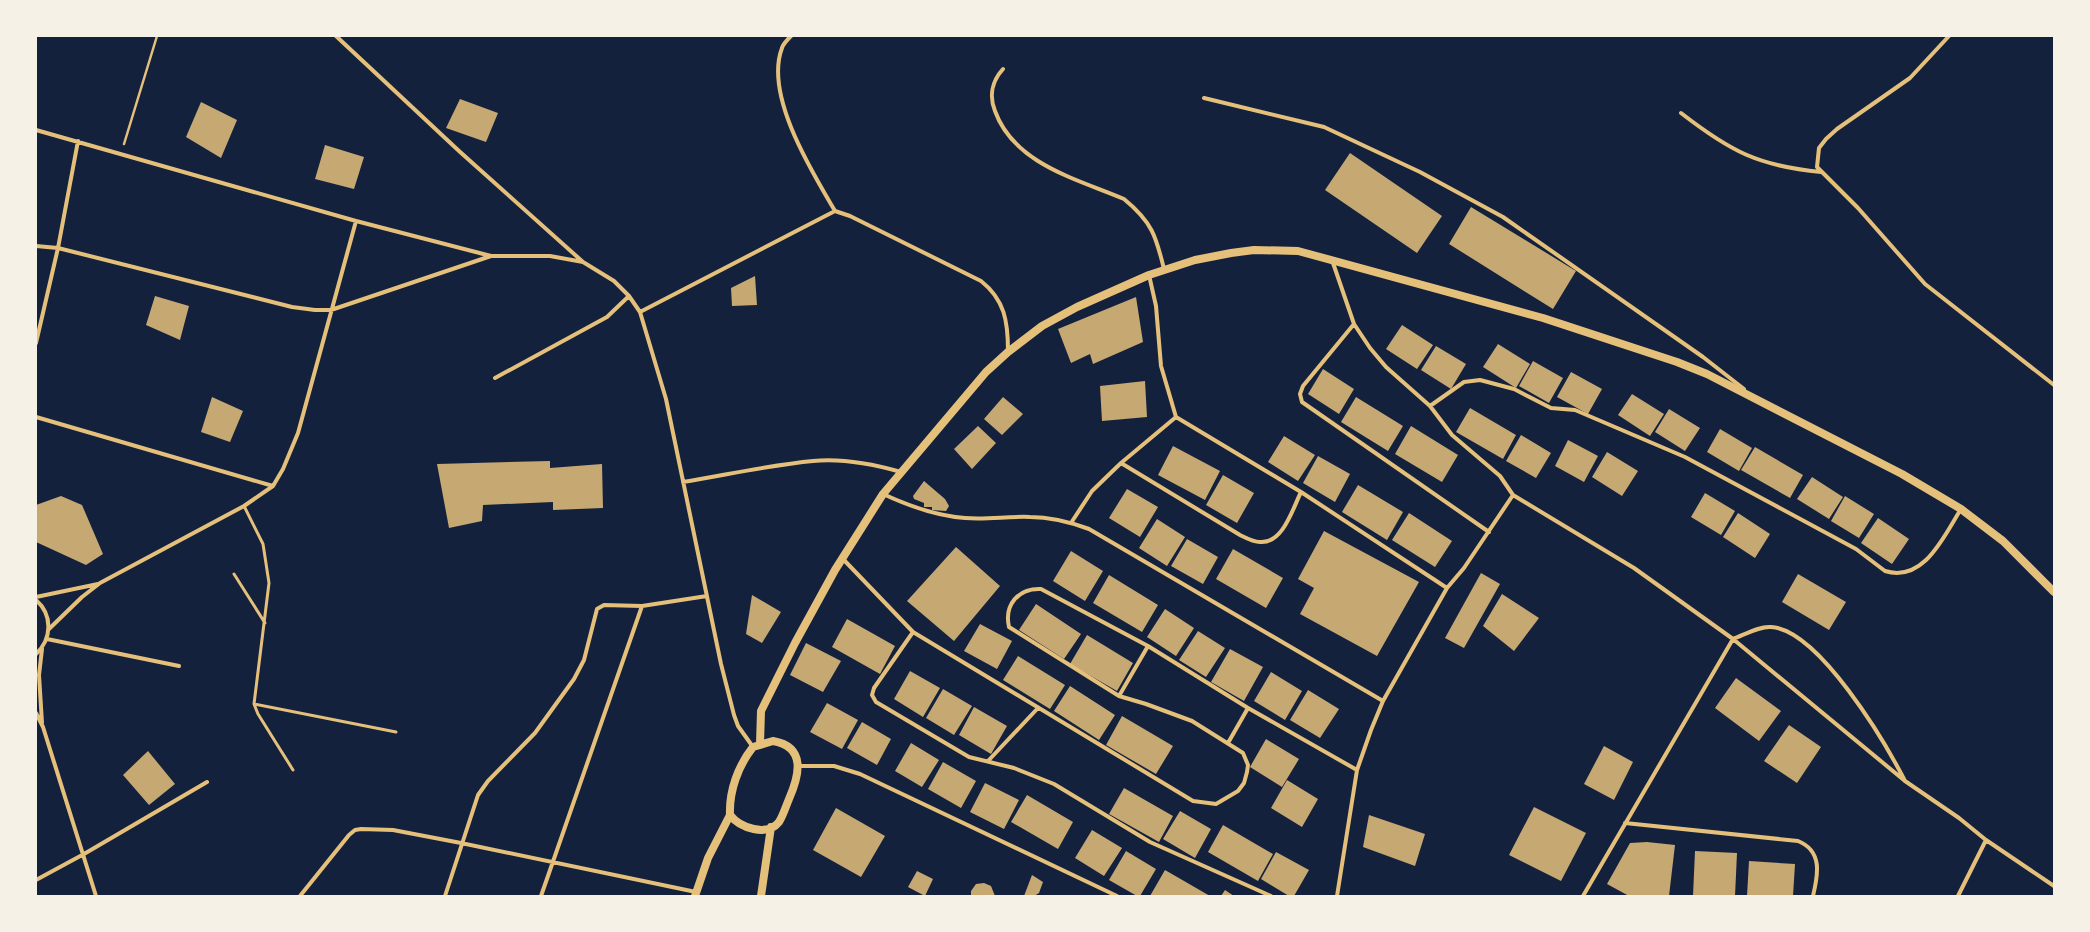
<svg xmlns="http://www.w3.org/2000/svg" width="2090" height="932" font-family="'Exo 2',sans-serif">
	<rect width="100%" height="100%" fill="#14213d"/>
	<path fill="#c6a872" d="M460,99l38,14 -12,29 -40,-14z
		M201,102l36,18 -16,38 -35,-21z
		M325,145l39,12 -10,32 -39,-10z
		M1350,153l92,63 -25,37 -92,-63z
		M1471,207l105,64 -23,38 -104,-65z
		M755,276l2,29 -25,1 -1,-18z
		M155,296l34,10 -9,34 -34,-15z
		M1136,297l7,45 -50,22 -3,-10 -19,9 -13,-34z
		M1402,325l31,20 -16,24 -31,-20z
		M1498,344l32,20 -14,24 -33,-21z
		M1436,346l30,18 -15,25 -30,-19z
		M1533,361l30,17 -14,25 -30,-17z
		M1323,369l31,20 -15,25 -31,-20z
		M1571,372l31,17 -14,25 -31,-17z
		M1145,381l2,36 -45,4 -2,-35z
		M1632,394l32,20 -14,22 -32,-21z
		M212,397l31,14 -13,31 -29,-10z
		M1003,397l20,17 -21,21 -18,-16z
		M1356,397l47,29 -15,25 -47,-29z
		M1470,408l46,27 -13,24 -47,-27z
		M1669,409l31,19 -15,23 -30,-19z
		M978,426l18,17 -24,26 -18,-20z
		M1411,426l47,29 -16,27 -47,-28z
		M1720,429l32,19 -13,23 -32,-19z
		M1521,435l30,18 -15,25 -30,-17z
		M1284,436l31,19 -17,26 -30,-19z
		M1568,440l30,16 -14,26 -29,-16z
		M1173,446l47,25 -15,29 -47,-25z
		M1755,447l48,28 -13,23 -49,-28z
		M1607,452l31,19 -16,25 -30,-19z
		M1318,456l32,18 -15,28 -32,-19z
		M550,461v7l52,-4 1,44 -50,2v-8l-70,3 -1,16 -33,7 -12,-64z
		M1223,475l31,18 -17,30 -31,-18z
		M1812,477l31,20 -14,22 -32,-20z
		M924,481l21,18 4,7 -3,5 -14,-1v-3h-8v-4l-10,-4 -1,-3z
		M1358,485l45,27 -16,28 -45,-28z
		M1127,489l31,18 -18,30 -31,-19z
		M1705,493l30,18 -14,24 -30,-18z
		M61,496l21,9 21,49 -17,11 -50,-23v-37z
		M1845,496l29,18 -15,24 -28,-17z
		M1409,513l43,28 -17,26 -43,-27z
		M1738,513l32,21 -15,24 -32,-21z
		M1878,518l31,21 -17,25 -31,-21z
		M1157,519l28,18 -18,29 -28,-18z
		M1324,531l95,51 -42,74 -77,-42 14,-26 -16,-9z
		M1187,539l31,18 -15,27 -32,-18z
		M956,547l44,39 -46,55 -47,-40z
		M1233,549l50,29 -17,30 -50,-29z
		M1071,551l32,20 -18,30 -32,-20z
		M1481,573l19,11 -36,64 -19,-10z
		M1798,574l48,28 -17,28 -47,-28z
		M1109,575l49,30 -16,27 -49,-29z
		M1502,594l37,24 -25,33 -31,-25z
		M752,595l29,17 -19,31 -16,-9z
		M1036,604l45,30 -17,25 -45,-29z
		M1165,609l29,19 -18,28 -29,-19z
		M847,619l48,27 -15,28 -48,-27z
		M980,624l32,17 -15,28 -33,-18z
		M1198,631l27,17 -19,29 -27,-17z
		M1087,635l46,28 -16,28 -47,-27z
		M806,643l35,18 -18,31 -33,-17z
		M1230,649l33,18 -19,34 -33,-19z
		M1018,656l47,29 -15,24 -47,-29z
		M910,671l30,17 -17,29 -29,-18z
		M1271,672l31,19 -17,29 -31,-19z
		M1736,678l45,33 -22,30 -44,-33z
		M1070,686l45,29 -16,25 -45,-29z
		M943,689l29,17 -18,29 -28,-17z
		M1308,690l31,19 -19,29 -30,-18z
		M827,703l31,17 -16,29 -32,-17z
		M974,707l33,19 -16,28 -32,-19z
		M1122,716l51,30 -17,28 -50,-29z
		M862,722l29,17 -14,26 -30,-17z
		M1789,725l32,22 -24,36 -33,-22z
		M1266,739l33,20 -17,28 -32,-20z
		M911,743l28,17 -17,27 -27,-16z
		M1604,746l29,16 -19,38 -30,-16z
		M148,751l27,33 -26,21 -26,-30z
		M943,762l33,19 -15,27 -33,-19z
		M1287,780l31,19 -16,28 -31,-19z
		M985,783l34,17 -15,29 -34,-17z
		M1124,788l49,28 -14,26 -50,-28z
		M1027,795l46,27 -15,27 -47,-27z
		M1534,807l52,26 -25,48 -52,-26z
		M836,808l49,28 -24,41 -48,-27z
		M1180,811l31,18 -16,29 -32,-19z
		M1369,815l56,19 -10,32 -52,-19z
		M1223,825l50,29 -15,27 -50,-29z
		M1092,830l30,18 -18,28 -29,-18z
		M1647,842l28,3 -6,51h-40l-22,-12 23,-41z
		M1126,851l30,18 -16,27h-3l-28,-16z
		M1695,851l42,2 -2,43h-42z
		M1276,852l33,18 -15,26h-5l-28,-17z
		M1749,861l46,3 -2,32h-46z
		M1165,870l45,26h-60z
		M917,871l16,8 -8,17 -17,-9z
		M1032,875l11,7 -4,11 -5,3h-10z
		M984,883l7,3 4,10h-24v-5l5,-7z
		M1225,890l9,6h-13z"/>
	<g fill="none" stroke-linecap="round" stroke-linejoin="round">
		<path stroke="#e5c07b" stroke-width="2.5" d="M124,144l33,-108"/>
		<path stroke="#e5c07b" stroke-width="3" d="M244,506l19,38 6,39 -15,121 4,10 35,56
			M234,574l31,49
			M254,704l142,28"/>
		<path stroke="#e5c07b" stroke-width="4" d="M336,36l123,115 124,111 31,19 15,15 11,16 26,87 55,265 13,51 4,11 15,21
			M791,36c-3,3 -8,8 -9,12 -18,47 30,124 53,163
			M1949,36l-39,42 -73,51 -11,10 -7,9 -2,19 41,41 67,76 129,101
			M1003,69c-11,12 -14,27 -8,42 19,53 82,68 129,88 28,23 32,37 40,70
			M1204,98l120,29 96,45 83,45 200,140 41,32
			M1681,113c49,38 77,53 140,59
			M36,130l320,91 135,35h59l33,6
			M36,246l22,2 234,59 23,3h16l160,-54
			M1332,260l22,64 16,24 16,19 44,39 22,29 48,41 13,19 121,73 99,71c11,-4 26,-13 38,-12 48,3 114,115 134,154
			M640,312l195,-101 15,5 131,65c24,19 27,41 27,70
			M1354,324l-51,62 -3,8 2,8 187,130
			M36,343l22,-95 20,-107
			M495,378l112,-61 22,-21
			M1430,406l34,-24 16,-2 34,9 37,19 24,2 110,47 171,92 29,22c39,12 59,-35 76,-62
			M36,417l237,69
			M1176,417l125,75 146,96
			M1121,463l119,72c6,3 13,7 20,7 23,2 33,-34 41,-50
			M683,482c43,-7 87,-17 130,-21 30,-3 60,3 88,11
			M883,494c26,12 53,22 82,24 22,2 43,-2 65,-1 20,0 40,5 59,12l294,172
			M1071,523l21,-32 29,-28 55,-46 -15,-51 -5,-60 -7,-31
			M843,559l70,73
			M36,597l62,-13
			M36,600c17,15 16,39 0,54
			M49,629l33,-32 18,-14 144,-77 29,-20 10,-17 15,-36 58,-212
			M47,639l132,27
			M42,649l-3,26 3,48
			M1119,696l29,-50
			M36,713l7,14 53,169
			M1228,743l20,-35
			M988,761l50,-53
			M798,766h36l26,8 257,122
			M1625,823l173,18c25,10 20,34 15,55
			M1986,840l68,46
			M36,880l48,-26 123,-72
			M300,896l49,-61 6,-5 6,-1 32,1 68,13 235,49
			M445,896l33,-101 10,-14 47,-48 39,-54 10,-19 13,-51 7,-4 38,1
			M541,896l101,-290 65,-10
			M1271,896l-121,-54 -96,-58 -40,-16 -45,-11 -93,-55 -4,-7 2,-7 39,-56 280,169 23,3 22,-13 6,-8 3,-11 1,-7 -5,-12 -51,-32 -46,-17 -27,-8 -110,-69c-5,-22 9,-39 32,-38l107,57 100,62 109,62
			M1337,896l20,-126 14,-40 12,-29 64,-113 17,-20 49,-73
			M1583,896l150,-257 172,142 54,37 27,22 -28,56"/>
		<path stroke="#e5c07b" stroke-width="8" d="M773,741c34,6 26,35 16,58 -3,7 -6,17 -10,23 -12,15 -39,6 -49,-7 -1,-24 8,-49 23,-68z
			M760,744l1,-33 34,-68 40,-73 48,-76 103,-122 22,-20 34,-26 35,-19 72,-32 46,-15 36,-7 23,-3 44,1 245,67 134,44 30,12 195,100 59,35 42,32 51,51
			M695,896l13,-38 22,-43
			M761,896l10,-69"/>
	</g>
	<rect width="2090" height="932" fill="none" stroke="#f6f1e7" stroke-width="74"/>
</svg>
